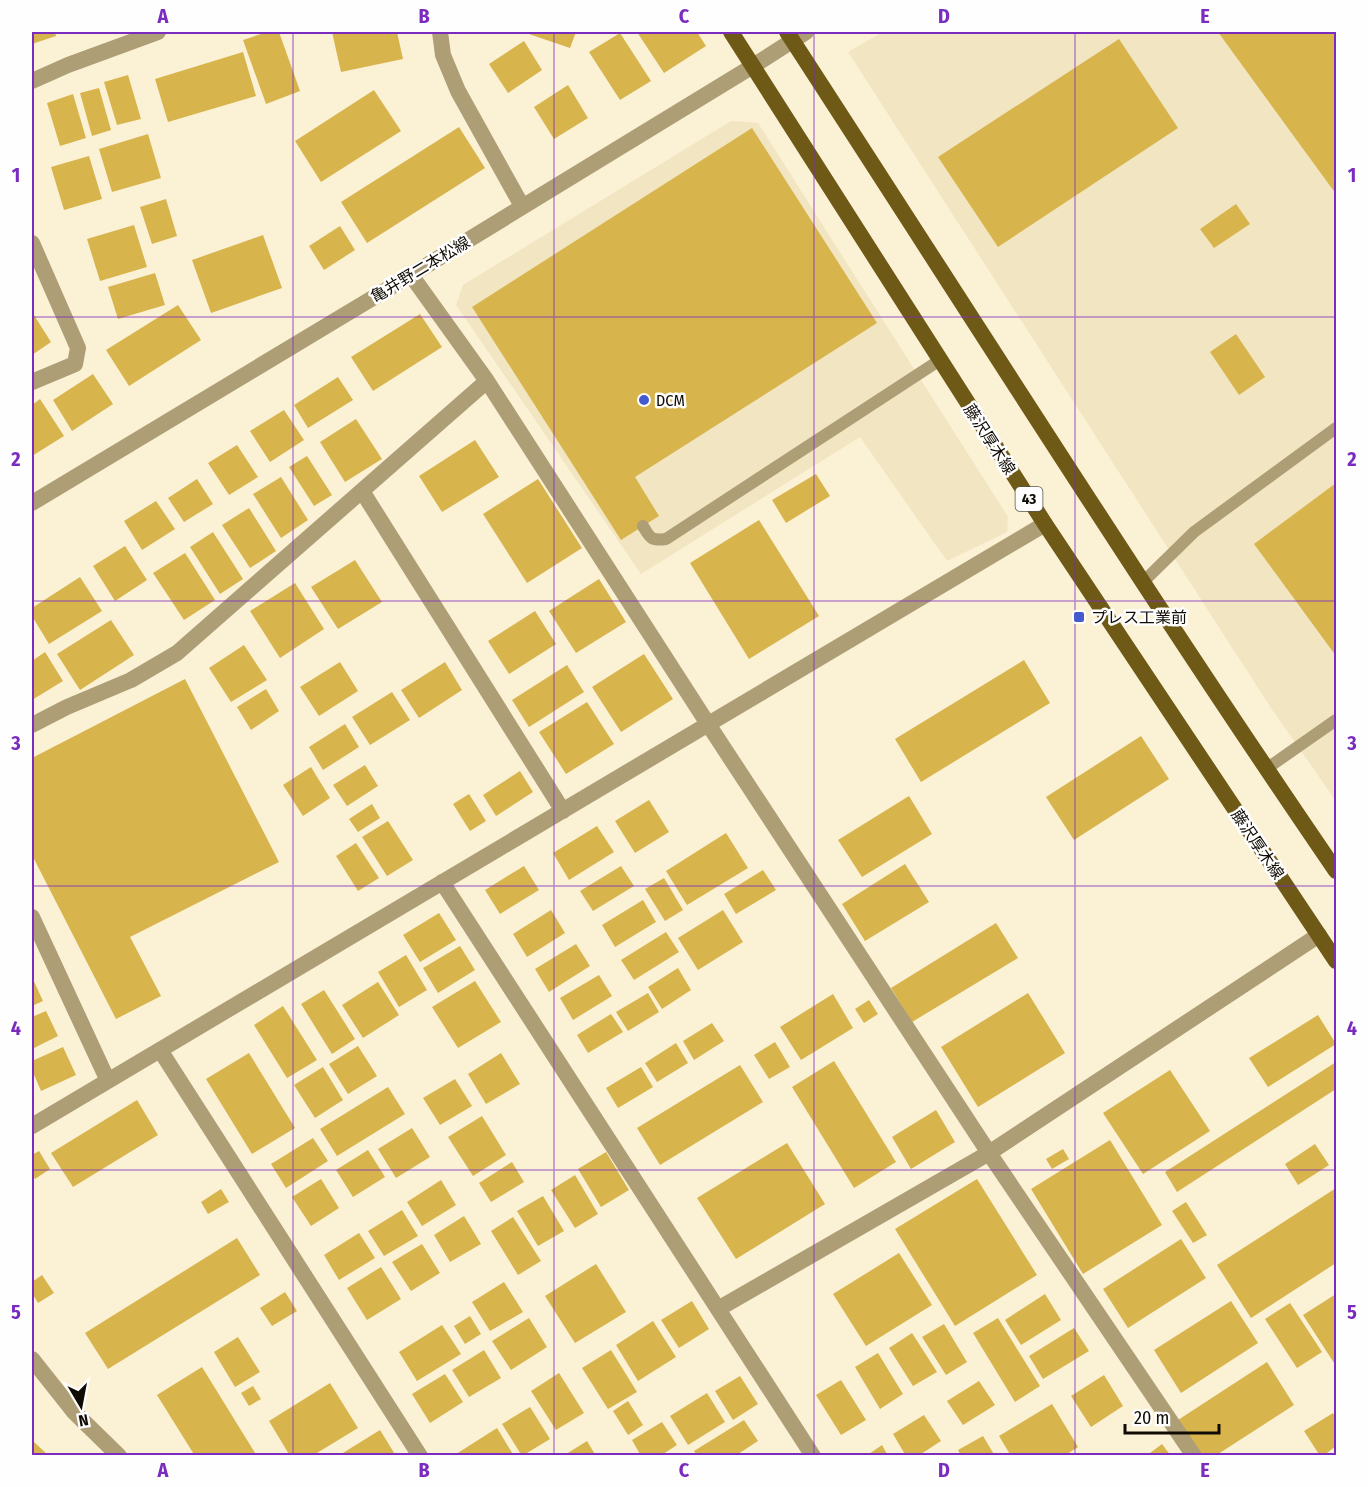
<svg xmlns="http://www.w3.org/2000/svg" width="1368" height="1487" font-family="'Fira Sans Condensed','Noto Sans JP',sans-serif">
	<rect width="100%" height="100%" fill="#fbf1d5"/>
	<path fill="#f2e5c2" d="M883,32h453v769l-65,-93 -423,-656z
		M731,121l27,2 250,394 -1,15 -60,29 -87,-124 -219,137 -185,-269 7,-20z"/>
	<path fill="#d8b44d" d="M32,32h23l1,4 -24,8z
		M267,32h12l21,59 -34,13 -23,-64z
		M332,32h65l6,27 -62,13z
		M523,32h53l-6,16z
		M637,32h60l9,14 -42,27z
		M1218,32h118v162z
		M620,33l31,48 -31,19 -31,-48z
		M1119,39l59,89 -180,119 -60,-90z
		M524,41l18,29 -34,23 -19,-29z
		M243,52l13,44 -88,26 -13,-43z
		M128,75l13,44 -24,6 -13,-43z
		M568,85l20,33 -34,21 -20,-32z
		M99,88l12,42 -19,6 -12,-43z
		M374,90l27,41 -80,51 -26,-41z
		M73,94l13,44 -26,8 -13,-43z
		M459,127l26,41 -118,75 -26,-41z
		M752,128l125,195 -242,154 24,39 -38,24 -149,-233z
		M148,134l13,44 -49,14 -13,-43z
		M89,156l13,43 -38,11 -13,-43z
		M166,199l11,37 -25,8 -12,-37z
		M1236,204l14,20 -36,24 -14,-19z
		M134,225l13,42 -47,14 -13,-42z
		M340,226l15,24 -31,20 -15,-24z
		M263,235l19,53 -71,25 -19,-53z
		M155,273l10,32 -47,14 -10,-32z
		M178,305l23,35 -72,46 -23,-36z
		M32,312l19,30 -19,13z
		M420,314l22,33 -69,44 -22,-34z
		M1236,334l29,43 -26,18 -29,-43z
		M93,374l20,30 -41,27 -19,-31z
		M338,377l15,23 -45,28 -14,-23z
		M40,399l24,37 -32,20v-51z
		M284,410l20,30 -34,22 -20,-31z
		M356,419l26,40 -37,23 -25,-40z
		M475,440l24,37 -57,35 -23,-36z
		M237,445l21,32 -29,18 -21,-32z
		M307,456l25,39 -18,11 -25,-39z
		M816,474l14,22 -44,27 -14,-23z
		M281,477l27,43 -27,18 -28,-44z
		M197,479l16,25 -29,18 -16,-24z
		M538,479l44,69 -55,35 -44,-69z
		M1336,483v173l-82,-112z
		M156,501l19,28 -33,21 -18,-29z
		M249,508l27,43 -26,17 -28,-43z
		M759,520l60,96 -70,43 -59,-96z
		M213,532l30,47 -23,15 -30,-47z
		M125,546l22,34 -32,21 -22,-35z
		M185,553l30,47 -31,20 -31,-47z
		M355,560l27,42 -44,27 -27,-42z
		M80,577l22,34 -53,33 -17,-28v-8z
		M599,579l27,43 -50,31 -27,-42z
		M295,583l29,46 -44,29 -30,-47z
		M535,611l21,33 -47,30 -21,-33z
		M111,620l23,35 -54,35 -23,-36z
		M244,645l23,35 -36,22 -22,-34z
		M45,652l18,29 -31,19v-39z
		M644,654l29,45 -52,33 -29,-45z
		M1024,660l26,43 -129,79 -26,-43z
		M340,662l18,29 -39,25 -19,-29z
		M445,662l17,28 -43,28 -18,-28z
		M567,665l17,27 -55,35 -17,-27z
		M185,679l94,183 -149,75 31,59 -45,23 -84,-164v-97z
		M266,689l13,22 -28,19 -14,-23z
		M392,692l18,28 -40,25 -18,-28z
		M587,702l27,42 -48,30 -27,-42z
		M345,724l14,23 -36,23 -14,-23z
		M1141,736l28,43 -95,61 -28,-43z
		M365,765l13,21 -31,20 -14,-21z
		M311,767l19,31 -27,18 -20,-31z
		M520,771l13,21 -37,24 -13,-21z
		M469,794l17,27 -16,10 -17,-27z
		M909,796l23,38 -70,43 -24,-37z
		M649,800l20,32 -34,21 -20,-32z
		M372,804l8,14 -22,14 -9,-13z
		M388,821l25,39 -26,16 -25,-39z
		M597,826l17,26 -45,28 -16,-27z
		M726,833l22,35 -61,37 -21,-34z
		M356,843l23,35 -21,13 -22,-35z
		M905,864l24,38 -64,39 -23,-37z
		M524,866l15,24 -39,24 -15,-24z
		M621,866l13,20 -41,25 -13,-20z
		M763,870l13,20 -40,24 -12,-20z
		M664,878l19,32 -18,11 -20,-32z
		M643,900l13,22 -41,25 -13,-22z
		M551,910l14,23 -38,24 -14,-23z
		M723,910l20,32 -45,28 -20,-32z
		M439,913l17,27 -36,22 -17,-27z
		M996,923l22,35 -106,64 -21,-34z
		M666,932l13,20 -45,28 -13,-20z
		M576,944l14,22 -41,26 -14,-23z
		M460,946l15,24 -37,23 -15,-25z
		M406,955l21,35 -28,17 -21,-35z
		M678,968l13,22 -29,19 -14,-22z
		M599,975l13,21 -39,24 -13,-22z
		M32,977l11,24 -11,5z
		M475,981l26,41 -43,26 -26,-41z
		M378,982l21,33 -36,23 -21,-33z
		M324,990l31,49 -23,15 -31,-50z
		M648,993l11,19 -31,19 -12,-19z
		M1028,993l37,60 -87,54 -37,-60z
		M833,994l20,34 -52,32 -21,-33z
		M869,1000l9,14 -14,9 -9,-14z
		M283,1006l34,54 -30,18 -33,-53z
		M46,1011l12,25 -26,13v-32z
		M611,1014l12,18 -35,21 -11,-18z
		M1318,1015l18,29 -68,43 -19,-29z
		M712,1023l12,18 -30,19 -11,-19z
		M775,1042l15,25 -21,12 -15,-24z
		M676,1043l12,20 -31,19 -12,-19z
		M358,1046l19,30 -29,18 -19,-30z
		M63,1047l13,28 -35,16 -9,-21v-9z
		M249,1053l46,75 -43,26 -46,-75z
		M501,1053l19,31 -34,20 -18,-30z
		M834,1061l62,101 -42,26 -62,-101z
		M1336,1062v27l-159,103 -12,-20z
		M740,1065l23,37 -103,63 -23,-37z
		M323,1067l20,33 -28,18 -21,-33z
		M641,1067l12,20 -35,21 -12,-20z
		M1170,1070l40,61 -67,43 -40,-61z
		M455,1079l17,27 -32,19 -17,-27z
		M388,1087l17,27 -68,42 -17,-27z
		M137,1100l21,35 -85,52 -22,-34z
		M936,1110l19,32 -44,27 -19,-32z
		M482,1116l24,39 -33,21 -25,-39z
		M412,1128l18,29 -34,21 -18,-29z
		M313,1138l15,23 -42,27 -15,-24z
		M1110,1140l52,85 -79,49 -52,-85z
		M787,1143l38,61 -89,55 -39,-61z
		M1315,1144l14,21 -31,20 -13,-21z
		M1063,1149l6,10 -17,10 -6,-10z
		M368,1150l17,27 -32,20 -17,-27z
		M39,1151l11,18 -15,10 -3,-5v-19z
		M606,1152l23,38 -28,17 -23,-38z
		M512,1162l12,20 -33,20 -12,-19z
		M575,1175l23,39 -23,14 -24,-38z
		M321,1179l18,29 -28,18 -19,-29z
		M977,1179l60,96 -82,51 -60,-97z
		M441,1180l15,25 -34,21 -15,-24z
		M1336,1188v75l-85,55 -34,-53z
		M221,1189l8,13 -21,12 -7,-12z
		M543,1196l21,35 -26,15 -21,-35z
		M1186,1202l21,33 -14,8 -21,-32z
		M402,1210l16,26 -34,20 -16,-25z
		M464,1216l17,28 -31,18 -16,-27z
		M513,1217l28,44 -23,14 -27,-44z
		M359,1233l16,25 -36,22 -15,-25z
		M237,1238l23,37 -152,94 -23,-36z
		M1181,1239l25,39 -78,50 -25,-39z
		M422,1244l18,29 -29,18 -19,-29z
		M899,1253l33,52 -66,41 -33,-52z
		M596,1264l30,48 -51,31 -30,-47z
		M381,1267l20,32 -34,21 -20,-32z
		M42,1275l12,18 -16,10 -6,-10v-11z
		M504,1282l19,30 -33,19 -18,-29z
		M285,1292l12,19 -25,15 -12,-18z
		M1045,1294l16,26 -40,25 -16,-25z
		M1336,1294v72l-33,-51z
		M692,1301l17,28 -30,19 -18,-28z
		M1231,1301l27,42 -77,50 -27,-43z
		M1290,1303l32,49 -25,16 -32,-49z
		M470,1316l11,18 -16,10 -11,-18z
		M529,1318l18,29 -36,23 -19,-29z
		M998,1318l42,68 -25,16 -42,-69z
		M653,1321l23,36 -38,24 -22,-36z
		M944,1324l23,38 -21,13 -24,-38z
		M442,1325l19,29 -44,27 -18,-29z
		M1074,1328l15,23 -46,28 -14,-23z
		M912,1333l25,39 -24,14 -24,-38z
		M238,1337l22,35 -25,15 -21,-35z
		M484,1350l17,28 -32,19 -17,-27z
		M611,1350l26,42 -29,17 -26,-41z
		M878,1353l25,41 -23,15 -25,-42z
		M1267,1362l27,43 -79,51h-14l-23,-36z
		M202,1367l55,89h-62l-38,-61z
		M559,1373l25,40 -28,17 -25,-39z
		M445,1374l18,28 -33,21 -18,-29z
		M1104,1375l19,31 -32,21 -20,-31z
		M740,1376l18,28 -25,16 -18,-29z
		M841,1380l25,40 -25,15 -25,-40z
		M979,1381l16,24 -32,20 -16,-24z
		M330,1383l28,45 -46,28h-22l-21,-35z
		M253,1386l8,13 -12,7 -8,-13z
		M707,1393l18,29 -37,23 -18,-29z
		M628,1401l15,24 -15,10 -15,-24z
		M1052,1404l26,43 -14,9h-53l-12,-20z
		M530,1407l20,32 -28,17 -20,-32z
		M1333,1413l3,5v28l-13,10h-3l-16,-25z
		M924,1415l17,26 -23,15h-12l-13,-22z
		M744,1420l14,21 -23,15h-38l-3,-5z
		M662,1422l15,23 -17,11h-19l-9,-16z
		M497,1428l17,28h-61z
		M380,1430l16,26h-58z
		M983,1436l12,20h-34l-3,-6z
		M32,1440l17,16h-17z
		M587,1441l9,15h-33z
		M1162,1444l9,12h-25z
		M882,1445l6,11h-22z"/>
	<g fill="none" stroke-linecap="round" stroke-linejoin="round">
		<path stroke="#ad9e76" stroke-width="12" d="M643,526c7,12 8,15 23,13l274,-179
			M1143,582l51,-50 142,-104
			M1266,769l70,-49"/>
		<path stroke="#ad9e76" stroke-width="16" d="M32,81l36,-16 90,-33
			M32,243l46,105 -3,16 -43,18
			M411,275l76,106 221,343 281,429 205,303
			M362,491l201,320
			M32,725l35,-18 64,-27 46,-27 310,-272
			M442,882l371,574
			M32,917l76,164
			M160,1050l260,406
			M32,1126l1013,-602
			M718,1309l271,-156 330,-218"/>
		<path stroke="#ad9e76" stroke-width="16" d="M440,32l3,23 15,36 64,115
			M32,503l379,-228 342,-209 53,-34
			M32,1359l42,53 45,44"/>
		<path stroke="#6f5917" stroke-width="16" d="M731,32l314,492 291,437
			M787,32c182,280 360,563 549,839"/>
	</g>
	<path fill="none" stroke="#7b2cbf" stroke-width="1.5" stroke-opacity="0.55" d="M293,32v1424M554,32v1424M814,32v1424M1075,32v1424M32,317h1304M32,601h1304M32,886h1304M32,1170h1304"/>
	<g fill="#435bce" stroke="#fefefe" stroke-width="2">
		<circle cx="644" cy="400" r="6"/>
		<rect x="1073" y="611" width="12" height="12" rx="3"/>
	</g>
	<g text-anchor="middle" stroke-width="5" stroke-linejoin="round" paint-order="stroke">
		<rect fill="#fefefe" stroke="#57554f" stroke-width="1.5" x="1015.5" y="487" width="27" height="24" rx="4.5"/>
		<g font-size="15" font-weight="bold" fill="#100c04">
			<text x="1029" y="504">43</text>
		</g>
		<g font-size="16" fill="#100c04" stroke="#fefefe">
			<text transform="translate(420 269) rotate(-31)" y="6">亀井野二本松線</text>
			<text transform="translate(990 439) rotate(57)" y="6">藤沢厚木線</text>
			<text transform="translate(1258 844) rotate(56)" y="6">藤沢厚木線</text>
		</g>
		<g font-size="16" fill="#100c04" stroke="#fefefe" text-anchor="start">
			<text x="656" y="406">DCM</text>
			<text x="1091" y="623">プレス工業前</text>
		</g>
	</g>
	<rect width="1368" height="1487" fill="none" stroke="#fefefe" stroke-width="66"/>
	<g transform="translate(81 1406) rotate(170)" stroke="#fefefe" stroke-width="4.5" paint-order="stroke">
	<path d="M0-4.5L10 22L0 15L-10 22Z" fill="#100c04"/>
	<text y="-9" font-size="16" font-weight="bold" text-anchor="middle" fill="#100c04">N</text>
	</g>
	<path d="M1125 1424v9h94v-9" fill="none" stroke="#100c04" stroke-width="3"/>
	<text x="1134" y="1424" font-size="18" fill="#100c04" stroke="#fefefe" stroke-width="4.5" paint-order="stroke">20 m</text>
	<rect x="33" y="33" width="1302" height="1421" fill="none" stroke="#7b2cbf" stroke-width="2"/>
	<g font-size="20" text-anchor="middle" font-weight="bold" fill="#7b2cbf">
		<text x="163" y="23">A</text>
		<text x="424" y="23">B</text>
		<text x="684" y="23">C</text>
		<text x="944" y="23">D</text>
		<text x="1205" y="23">E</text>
		<text x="16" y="182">1</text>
		<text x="1352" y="182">1</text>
		<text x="16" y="466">2</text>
		<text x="1352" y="466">2</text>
		<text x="16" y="750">3</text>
		<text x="1352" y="750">3</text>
		<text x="16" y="1035">4</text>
		<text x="1352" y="1035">4</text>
		<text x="16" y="1319">5</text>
		<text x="1352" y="1319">5</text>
		<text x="163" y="1477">A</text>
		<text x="424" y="1477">B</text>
		<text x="684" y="1477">C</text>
		<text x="944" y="1477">D</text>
		<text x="1205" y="1477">E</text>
	</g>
</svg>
